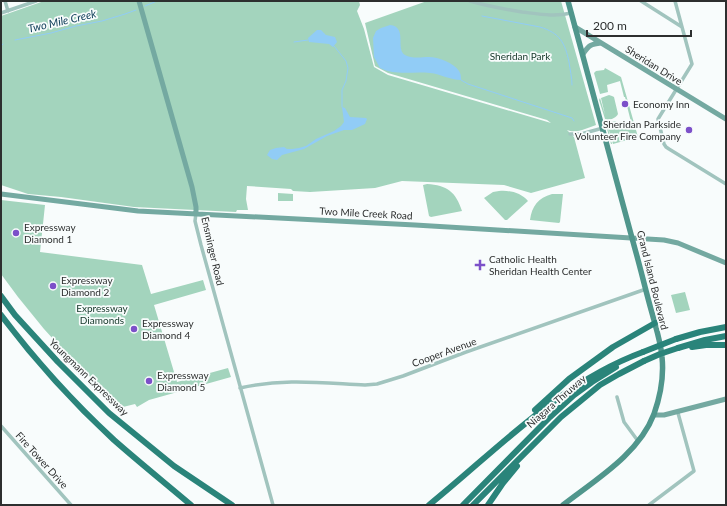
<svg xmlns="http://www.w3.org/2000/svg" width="727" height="506" font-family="Lato,sans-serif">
	<rect width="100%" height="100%" fill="#f8fcfc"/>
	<path fill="#a3d4bd" d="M44,1h315l1,4 -3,6 7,18 10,38 14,8 163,48 -4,-3 -159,-47 -13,-7 -10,-43 62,-22h134l35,124c-9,3 -20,9 -29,5l7,7 11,41 -54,15 -27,-8 -102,-4 -27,7 -65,4 -17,-1 -2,-2 -44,-3 -1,13 2,11h-11l-1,2 -102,-5 -73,-10 -33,-3 -27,-9v-169z
		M605,68l16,9 17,60 -25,7 -6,-20 5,20h-1l-5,-19 1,-2 9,-2 1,6 8,1 7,-2 -5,-20 1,-1 -1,-4h-1l-1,-4h-1l-4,-16 -13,4 1,7 -8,2 -6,-21 2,-2 8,-1z
		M609,95l3,1 2,1 4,17c-2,4 -9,7 -13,5l-6,-19 1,-2 5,17 -4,-17z
		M427,184c20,1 29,8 35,27l-31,6 -2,-1 -6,-31z
		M499,191c11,-1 22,2 29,10l-21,19h-2l-21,-22 9,-6z
		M278,193l15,1v7h-15z
		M552,194h11l-3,28 -1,1 -29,-3c2,-14 8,-22 22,-26z
		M1,200l44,5 -5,47 102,13 9,29 52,-14 3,10 -52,15 23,77 51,-14 3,9 -82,23 -12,7 -2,-3 -12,3 -49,-45 -30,-33 -26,-32 -17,-23z
		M685,292l5,18 -14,3 -5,-18z"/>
	<path fill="#91ccf6" d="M390,25c18,2 5,24 15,30 7,4 17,2 24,2 9,0 25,6 30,14 2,3 2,6 2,9 -11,0 -20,-6 -31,-7 -17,-2 -34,3 -50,-5l-6,-11 -1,-19 3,-7 5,-3z
		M317,30h4l5,5 9,2 2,5 -4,5 -4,-3 -20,-2 -1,-4z
		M342,107l3,1 5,9 16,1 1,1 -2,5 -13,6h-8l-17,6 -23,13 -22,6 -5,5 -5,-1 -5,-4 3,-5 6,-2 8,-1 3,2h5l7,-1 7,-2 10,-7 18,-8 7,-5 3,-4z"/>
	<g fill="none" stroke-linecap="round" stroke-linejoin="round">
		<path stroke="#91ccf6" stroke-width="1" d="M145,6l12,-5
			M482,16l58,11c20,6 25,16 29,35 1,8 3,15 3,23
			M15,40l36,-7 25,-7 26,-5 23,-7 11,-4
			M294,42l14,-2
			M1,46l2,-2
			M334,46l12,15 2,7 -2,13 -4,9v17
			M461,80l7,4 104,34 2,3"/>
		<path stroke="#a1c4be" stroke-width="3.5" d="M5,1l3,10
			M470,1c17,5 34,8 52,11 17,2 33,5 49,1
			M641,1l41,26
			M675,1l17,63 -34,55 6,25 2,3 3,2 57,35
			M1,13l35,-12
			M570,134h11l22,-6
			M196,213l-1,8 6,24 72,260
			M240,388c43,-10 82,-5 125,-3l12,-1 26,-8 63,-24 180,-63
			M617,397l7,25 14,19
			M1,426l70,79
			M649,505l45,-34 -16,-58"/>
		<path stroke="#74a9a1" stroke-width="5" d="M139,1l53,186 4,20v6
			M575,27l151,92
			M583,54c6,-9 8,-10 18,-11
			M1,194l137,17 277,14 249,15 14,3 48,20
			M654,415h10l62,-16"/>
		<path stroke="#50968c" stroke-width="5.5" d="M563,505c32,-25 76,-51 91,-91 6,-17 10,-38 8,-57 -1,-14 -6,-29 -10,-44 -6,-21 -11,-43 -17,-64 -22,-83 -45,-165 -67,-248"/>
		<path stroke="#2a847a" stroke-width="6" d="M1,296l14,19 43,47 51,51 65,53 58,39
			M1,315c34,45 72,87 113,125 25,22 51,43 77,65
			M676,339l24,-7 26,-5
			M692,347l14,-2h20
			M678,348l27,-8 21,-4
			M535,410l34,-31 44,-32 42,-24
			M429,505c68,-55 130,-122 214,-153
			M463,505l87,-88 24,-22 18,-13 24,-15
			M473,505l88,-88 22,-18 17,-14 19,-11 25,-13
			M488,505l15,-22 14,-17"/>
		<path stroke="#2a847a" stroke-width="6" d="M643,352l33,-13
			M644,361l16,-7 18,-6"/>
	</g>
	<g fill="#7c50c9" stroke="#f8fcfc" stroke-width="1.5">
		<circle cx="625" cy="104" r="4"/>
		<circle cx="689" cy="130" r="4"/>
		<circle cx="16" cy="233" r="4"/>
		<path d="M478 259h4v4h4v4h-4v4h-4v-4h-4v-4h4z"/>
		<circle cx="53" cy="286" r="4"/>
		<circle cx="134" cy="329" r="4"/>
		<circle cx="149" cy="381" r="4"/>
	</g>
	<g text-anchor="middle" stroke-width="3.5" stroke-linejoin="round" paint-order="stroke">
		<g font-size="10" fill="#133527" stroke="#f8fcfc">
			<text x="520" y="60">Sheridan Park</text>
			<text x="102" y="312">Expressway<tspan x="102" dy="12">Diamonds</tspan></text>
		</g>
		<g font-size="10" fill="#2d2f2f" stroke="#f8fcfc">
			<text transform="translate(654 65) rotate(32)" y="4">Sheridan Drive</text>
			<text transform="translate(366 213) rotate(3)" y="4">Two Mile Creek Road</text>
			<text transform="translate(213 251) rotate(77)" y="4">Ensminger Road</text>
			<text transform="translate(653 280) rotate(76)" y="4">Grand Island Boulevard</text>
			<text transform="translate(444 352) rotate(-20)" y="4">Cooper Avenue</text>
			<text transform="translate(89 377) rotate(44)" y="4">Youngmann Expressway</text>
			<text transform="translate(556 401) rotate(-41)" y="4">Niagara Thruway</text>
			<text transform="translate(42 460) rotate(48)" y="4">Fire Tower Drive</text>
		</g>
		<g font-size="10" fill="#2d2f2f" stroke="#f8fcfc" text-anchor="start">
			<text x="633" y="108">Economy Inn</text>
			<text x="681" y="128" text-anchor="end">Sheridan Parkside<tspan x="681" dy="12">Volunteer Fire Company</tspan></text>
			<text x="24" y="231">Expressway<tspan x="24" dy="12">Diamond 1</tspan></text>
			<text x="489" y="263">Catholic Health<tspan x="489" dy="12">Sheridan Health Center</tspan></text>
			<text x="61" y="284">Expressway<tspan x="61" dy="12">Diamond 2</tspan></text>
			<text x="142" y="327">Expressway<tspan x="142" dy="12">Diamond 4</tspan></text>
			<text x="157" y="379">Expressway<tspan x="157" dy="12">Diamond 5</tspan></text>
		</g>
		<g font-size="11" font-style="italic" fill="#093955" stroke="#f8fcfc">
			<text transform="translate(62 21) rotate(-13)" y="4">Two Mile Creek</text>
		</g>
	</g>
	<rect width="727" height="506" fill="none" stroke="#2d2f2f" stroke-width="4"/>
	<path d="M587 30v6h104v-6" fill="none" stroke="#2d2f2f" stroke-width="2"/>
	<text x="593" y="30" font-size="12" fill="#2d2f2f" stroke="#f8fcfc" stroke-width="3" paint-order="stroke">200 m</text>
</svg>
